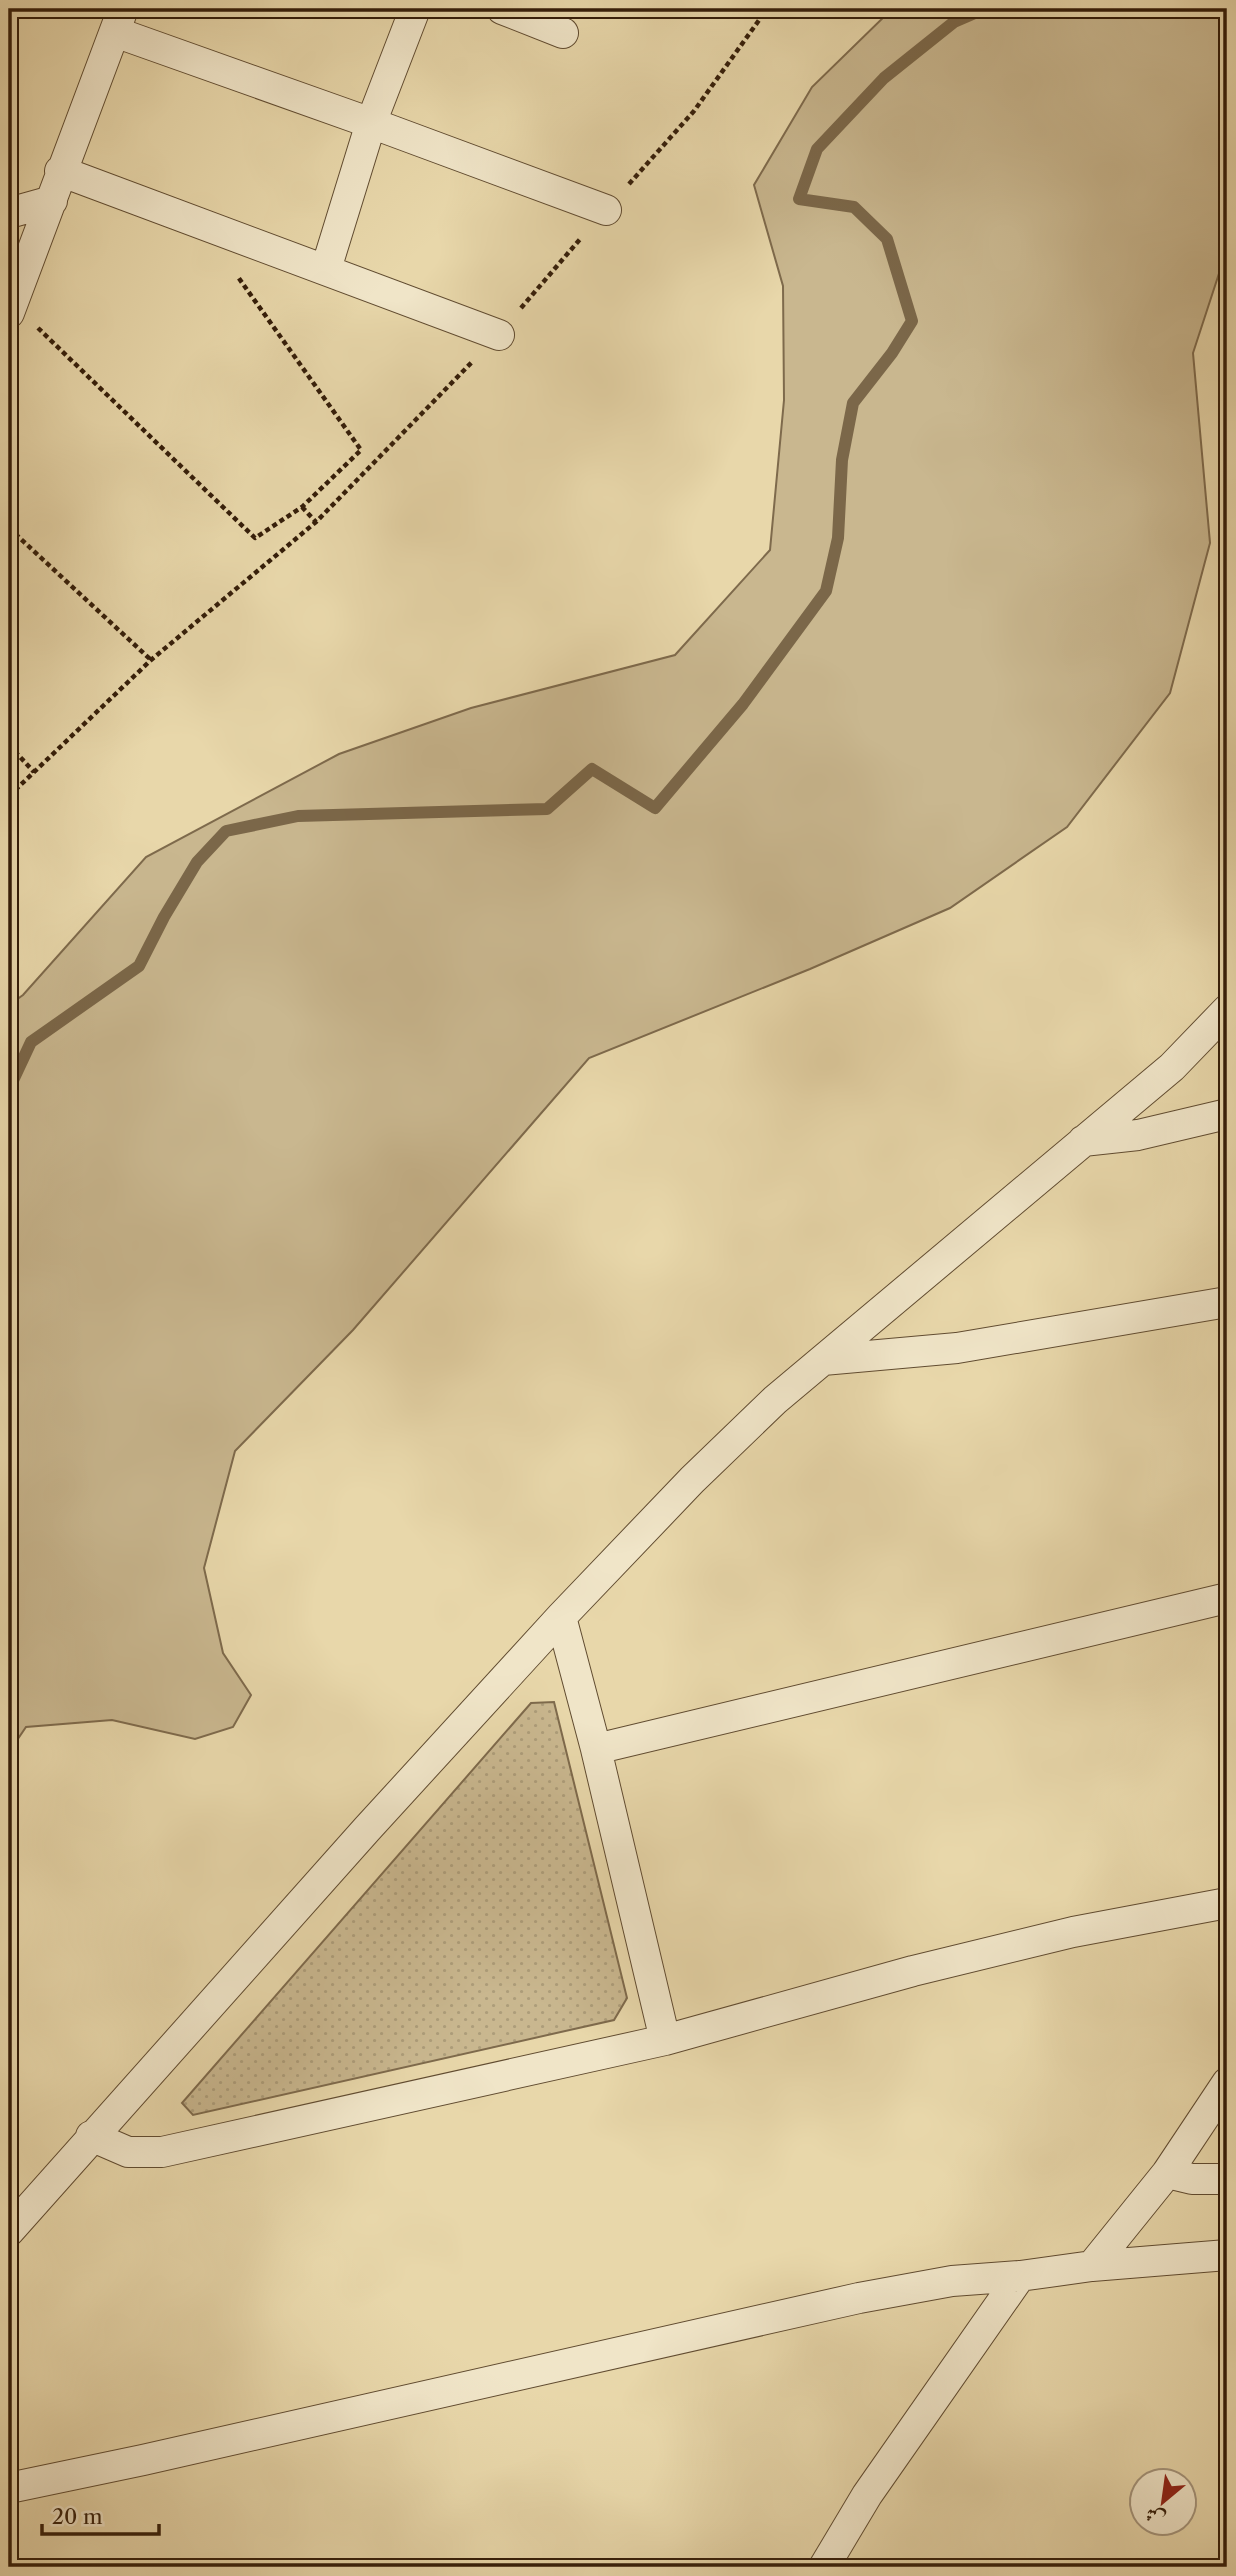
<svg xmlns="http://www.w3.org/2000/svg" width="1236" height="2576" font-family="'Libre Caslon Text',Amiri,serif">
	<defs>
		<pattern id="park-dots" width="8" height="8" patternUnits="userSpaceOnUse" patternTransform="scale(1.75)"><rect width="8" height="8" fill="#c9b78f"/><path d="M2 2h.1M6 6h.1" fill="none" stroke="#ad9d7a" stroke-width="1.8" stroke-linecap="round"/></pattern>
	</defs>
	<rect width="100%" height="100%" fill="#e8d7aa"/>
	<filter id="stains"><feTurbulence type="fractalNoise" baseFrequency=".00286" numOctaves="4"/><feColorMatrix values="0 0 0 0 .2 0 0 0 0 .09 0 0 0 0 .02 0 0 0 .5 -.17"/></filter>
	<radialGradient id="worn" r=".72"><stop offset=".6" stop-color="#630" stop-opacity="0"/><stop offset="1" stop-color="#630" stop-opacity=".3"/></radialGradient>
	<path fill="#c9b78f" stroke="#7e6a4c" stroke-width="2" d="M892,9h335v240l-34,104 17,190 -40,150 -103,134 -117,81 -140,61 -221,89 -236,272 -118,121 -31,117 19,85 28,42 -18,32 -38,12 -83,-19 -86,7 -17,25v-747l14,-10 123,-138 193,-103 132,-46 204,-53 95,-105 14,-150 -1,-114 -29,-101 58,-98z"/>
	<path fill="url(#park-dots)" stroke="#7e6a4c" stroke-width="2" d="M554,1702l73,296 -13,22 -421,95 -11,-12 349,-400z"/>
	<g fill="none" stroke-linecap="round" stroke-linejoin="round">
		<path stroke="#7b6749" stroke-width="12" d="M9,1089l22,-47 108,-76 25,-49 33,-55 29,-31 72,-15 249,-7 45,-40 63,39 88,-104 83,-113 12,-53 4,-78 11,-57 39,-50 20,-32 -25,-82 -33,-32 -55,-8 18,-50 67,-71 70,-56 30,-13"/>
		<g stroke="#614c31" stroke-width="32">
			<path id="street" d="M502,9l61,24
				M115,32l256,91 235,87
				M60,171l439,164
				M9,213l43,-12
				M326,269l45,-146 44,-114
				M9,313l114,-304
				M1083,1141l55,-6 89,-21
				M823,1360l134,-12 270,-46
				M561,1617l35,132 69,291
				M596,1749l631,-151
				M91,2136l37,16h34l503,-112 248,-69 160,-39 154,-29
				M1167,2173l25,6h35
				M9,2231l358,-402 194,-212 131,-137 83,-80 397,-333 55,-57
				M1092,2266l75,-93 60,-90
				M9,2488l134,-28 716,-162 93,-17 68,-5
				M824,2567l43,-72 153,-219 72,-10 135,-11"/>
		</g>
		<path stroke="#341d09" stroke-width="4.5" stroke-dasharray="5 3.5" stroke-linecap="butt" d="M629,184l65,-73 73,-102
			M521,308l60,-70
			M38,328l217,210 47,-31 59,-57 -123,-173
			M302,507l14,15
			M9,528l142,132
			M9,745l25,27
			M9,796l142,-136 165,-138 157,-161"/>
		<use href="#street" stroke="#f0e5c8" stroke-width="30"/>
	</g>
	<rect width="1236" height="2576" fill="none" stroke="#e8d7aa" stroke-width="35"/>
	<rect x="10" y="10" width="1215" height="2555" fill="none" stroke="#341d09" stroke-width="3.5"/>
	<rect x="18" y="18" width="1201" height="2541" fill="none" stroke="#341d09" stroke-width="2"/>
	<g transform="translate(1163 2502) rotate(209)"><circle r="33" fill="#f0e5c8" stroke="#a5957c" stroke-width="2"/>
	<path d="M0-5L12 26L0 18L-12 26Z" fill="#8f2418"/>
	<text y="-10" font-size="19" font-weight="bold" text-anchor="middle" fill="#341d09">ش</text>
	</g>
	<path d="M42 2524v10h117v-10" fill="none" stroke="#341d09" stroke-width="3.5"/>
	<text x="52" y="2524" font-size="21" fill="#341d09" stroke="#f0e5c8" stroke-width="5" paint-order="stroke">20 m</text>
	<rect width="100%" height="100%" filter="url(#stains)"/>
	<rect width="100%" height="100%" fill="url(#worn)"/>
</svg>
